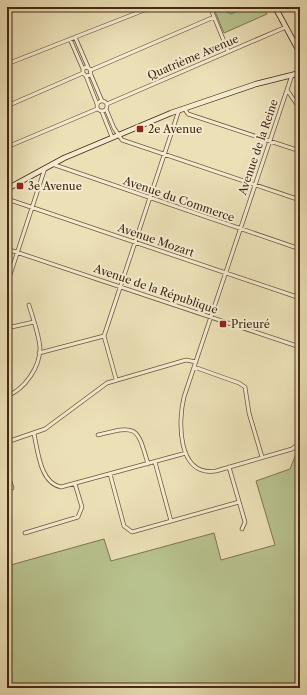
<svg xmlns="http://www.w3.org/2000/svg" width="307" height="695" font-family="'Libre Caslon Text',serif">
	<rect width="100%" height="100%" fill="#ece0b7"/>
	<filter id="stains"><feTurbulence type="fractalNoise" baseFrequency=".005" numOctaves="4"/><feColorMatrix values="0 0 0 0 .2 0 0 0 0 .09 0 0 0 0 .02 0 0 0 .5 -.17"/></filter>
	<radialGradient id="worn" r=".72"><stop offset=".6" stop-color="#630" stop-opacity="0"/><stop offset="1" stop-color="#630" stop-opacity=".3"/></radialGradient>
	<path fill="#b8c28e" stroke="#7e7550" d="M213,7h50l4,7 -43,19z
		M300,444v244h-293v-122l97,-27 7,22 103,-28 7,27 54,-15 -19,-64 34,-12z"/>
	<path fill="#99bdae" stroke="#778170" d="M228,7h19l-16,7 -4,-2z"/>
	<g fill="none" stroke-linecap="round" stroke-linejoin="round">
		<g stroke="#6f563b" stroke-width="4.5">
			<path id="street" d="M210,7l18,44
				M75,37l13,30
				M70,39l13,30v4l3,3 5,-1 -1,-6 -4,-2 -3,2
				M7,64l145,-57
				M91,70l123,-53
				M91,75l11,26
				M292,75l-108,322c-6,24 -7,80 32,74l76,-22 5,-4 3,-10
				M86,76l11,28
				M287,90l13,19
				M97 106a5 5 0 1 1 10 0a5 5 0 1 1-10 0Z
				M107,104l179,-77
				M7,106l76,-33
				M184,108l4,6 112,37
				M106,109l8,19 8,12 178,60
				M102,112l10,25
				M7,147l90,-38
				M52,164l248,85
				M7,199l293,99
				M7,249l293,98
				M8,281l37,-113
				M7,328l27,-6
				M39,353l65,-17
				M194,367l45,16 6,4 4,26 13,44
				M116,379l-12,-43 75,-226
				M7,396c18,-7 33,-29 33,-48 -1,-14 -7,-29 -11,-43
				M34,434c4,17 6,49 27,53l125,-34
				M98,435c39,-10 39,-9 50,29
				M7,442l38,-13 62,-46 79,-23 10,2
				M155,462l16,59
				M229,467l16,55 -3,7
				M7,472l5,16
				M110,474l14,52 8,6 107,-30
				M25,533l53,-16 4,-10 -7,-23"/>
		</g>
		<g stroke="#452812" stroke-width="6">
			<path id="secondary" d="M275,7l25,46
				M7,189l57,-31 107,-45 85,-29 44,-11"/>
		</g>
		<use href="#street" stroke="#f3ebd0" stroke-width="3"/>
		<use href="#secondary" stroke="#f3ebd0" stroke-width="4.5"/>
	</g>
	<g fill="#8f2418" stroke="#f3ebd0" stroke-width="1.5">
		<rect x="136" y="125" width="8" height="8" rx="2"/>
		<rect x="16" y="182" width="8" height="8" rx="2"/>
		<rect x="219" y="320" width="8" height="8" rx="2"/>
	</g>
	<g text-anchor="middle" stroke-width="4" stroke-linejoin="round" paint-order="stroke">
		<g font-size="11" fill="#452812" stroke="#f3ebd0">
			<text transform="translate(193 57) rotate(-23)" y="4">Quatrième Avenue</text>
			<text transform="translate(258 147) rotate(-71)" y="4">Avenue de la Reine</text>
			<text transform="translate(179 199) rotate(19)" y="4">Avenue du Commerce</text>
			<text transform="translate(156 240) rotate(19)" y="4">Avenue Mozart</text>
			<text transform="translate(156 289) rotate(19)" y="4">Avenue de la République</text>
		</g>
		<g font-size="11" fill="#452812" stroke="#f3ebd0" text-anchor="start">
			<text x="148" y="133">2e Avenue</text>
			<text x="28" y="190">3e Avenue</text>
			<text x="231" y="328">Prieuré</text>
		</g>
	</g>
	<rect width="307" height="695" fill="none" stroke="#ece0b7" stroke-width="24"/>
	<rect x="8" y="8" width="291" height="679" fill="none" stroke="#452812" stroke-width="2"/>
	<rect x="12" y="12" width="283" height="671" fill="none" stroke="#452812"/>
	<rect width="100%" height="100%" filter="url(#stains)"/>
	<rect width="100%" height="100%" fill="url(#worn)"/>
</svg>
